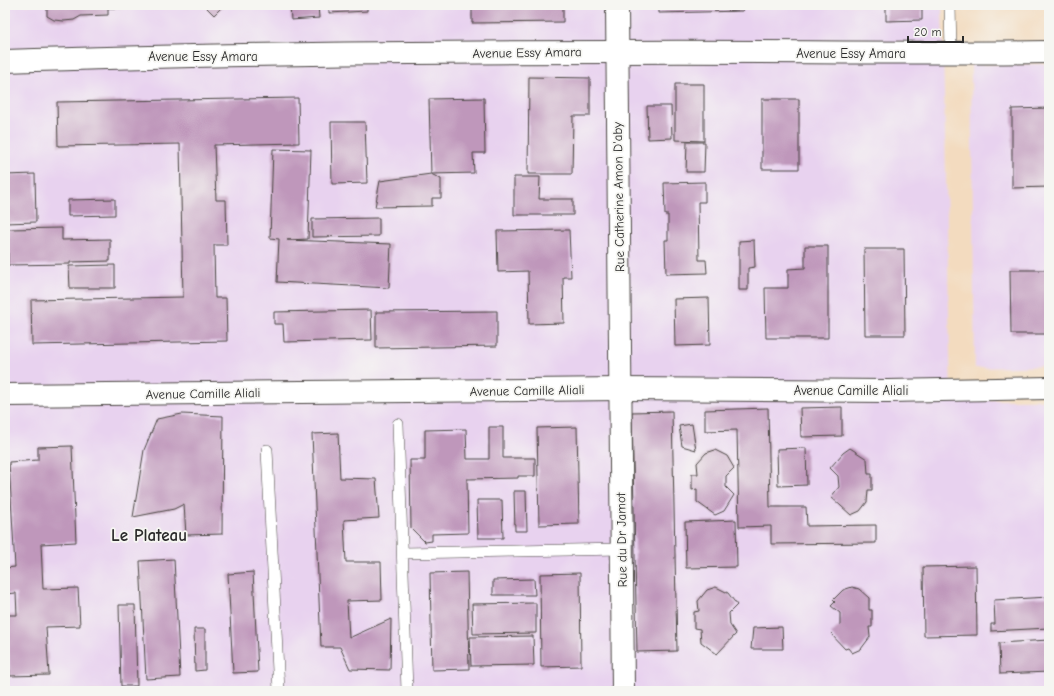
<svg xmlns="http://www.w3.org/2000/svg" width="1054" height="696" font-family="'Comic Neue',sans-serif">
	<rect width="100%" height="100%" fill="#f6f6f2"/>
	<filter id="ink" filterUnits="userSpaceOnUse"><feTurbulence type="fractalNoise" baseFrequency=".025" numOctaves="2"/><feDisplacementMap in="SourceGraphic" scale="8" xChannelSelector="R" yChannelSelector="G"/><feConvolveMatrix kernelMatrix="1 2 1 2 8 2 1 2 1" color-interpolation-filters="sRGB"/></filter>
	<filter id="wash" filterUnits="userSpaceOnUse"><feTurbulence type="fractalNoise" baseFrequency=".012" numOctaves="4" result="noise"/><feDisplacementMap in="SourceGraphic" scale="16" xChannelSelector="R" yChannelSelector="G"/><feGaussianBlur stdDeviation="0.9" result="paint"/><feColorMatrix in="noise" values="0 0 0 0 0 0 0 0 0 0 0 0 0 0 0 0 0 1.4 0 .05"/><feComposite in="paint" operator="in"/></filter>
	<g filter="url(#wash)">
		<rect width="100%" height="100%" fill="#f3dbbf"/>
		<path fill="#e8d2ef" d="M5,5h937l9,395h98v291h-1044z
			M1049,64v302l-74,2 -4,-303z"/>
		<g id="blocks">
			<path fill="#bf97bb" d="M47,5h79v3h-18v7l-27,1 -7,4 -10,1 -10,-1 -7,-4z
				M204,5h20l-10,10z
				M290,5h28l1,13 -28,2z
				M329,5h38v6l-38,2z
				M472,5h91v17l-91,1z
				M659,5h83l1,6 -84,2z
				M886,5h36v15l-36,1z
				M529,77l61,1v38h-17l-1,58h-44z
				M675,84h29v57l-29,-1z
				M298,98l1,45 -85,2 2,55h10l1,45h-13l1,53h11l1,43 -195,4 -1,-45 152,-3 -3,-153 -122,2 -1,-44z
				M484,98l1,55h-12l1,20 -43,1 -2,-75z
				M762,99h37v70h-37z
				M647,106h24l1,32 -24,1z
				M1049,108v79l-37,1v-79z
				M331,122h34l2,61 -35,1z
				M687,142h18l-1,30h-18z
				M273,149l38,1 -3,89 -21,1 104,4 -2,44 -112,-6 2,-43 -9,-1z
				M35,174l1,48 -31,1v-48z
				M431,174l10,5v19h-9v8l-57,1 5,-26z
				M514,177h26l-1,22h34v16h-59z
				M705,182v20h-7l1,58h7l1,13 -41,1 -1,-34h3v-25h-3l-1,-32z
				M115,199v16l-47,1v-16z
				M379,218v18l-67,1v-18z
				M62,228v12l48,-1v22l-40,1v2l-62,1v-36z
				M569,230l2,47h-8l1,46 -35,1 -1,-53 -30,1 -1,-41z
				M754,240l1,27 -7,1v22h-9v-49z
				M805,246h23v92h-62l-1,-50h23v-19l17,-1z
				M864,249h40l1,86h-40z
				M115,265v23h-45l-1,-22z
				M1010,270h39v64h-38z
				M709,298l1,47 -35,1 -1,-47z
				M371,310l1,30 -88,2 -1,-18h-9v-12z
				M497,311v35l-121,2v-36z
				M842,407v29l-41,1 -1,-29z
				M768,408l2,99h36l1,19 69,-1v18l-105,1v-18l-32,1 -2,-97 -32,1v-21z
				M672,411l5,240 -40,1 -5,-240z
				M182,414l41,2 -1,118 -36,1 -2,-31 -10,5 -41,8 11,-67 13,-31z
				M692,424l4,26 -14,-4 -3,-20z
				M489,427h14v31h32v18h-17v2l-51,1 1,54 -36,1v7l-7,1 -14,-14 -1,-68h15v-30l41,-1 1,30h22z
				M577,427l2,97 -40,1 -2,-97z
				M338,433l2,45 36,1 3,39 -35,2 2,42h35l1,38 -35,1 2,37 42,-19 -1,51 -40,-1 -10,-22h-19l-9,-213z
				M72,446l4,96 -35,2 2,45 35,-1 2,38 -34,1 3,48 -39,1 -3,-61h10l-1,-22 -11,1v-26l10,-1 -6,-105 29,-2v-13z
				M806,448l1,37 -29,1 -1,-37z
				M850,448l17,11 1,15h4v16h-4l-1,12 -7,9 -9,4 -20,-18 8,-10 -1,-11 -8,-8 13,-15z
				M715,450l12,6 7,12 -8,8v11l8,8 -10,16 -9,4 -18,-13v-13l-5,1v-16h6l-1,-11 9,-10z
				M514,491h12l1,40h-12z
				M477,500h25l1,38h-25z
				M736,520l1,47 -51,1 -1,-46z
				M174,559l6,118 -34,2 -6,-118z
				M976,566l1,69 -53,1 -1,-69z
				M253,572l5,100 -25,1 -5,-99z
				M467,572l2,97 -37,1 -2,-97z
				M580,573l1,93 -40,1 -1,-93z
				M534,579l1,16h-42v-15z
				M716,587l12,6 9,12 -8,8 1,12 6,9 -19,20 -16,-12 -1,-13 -6,-1v-16l5,-1 -1,-10 9,-11z
				M852,587l7,2 10,9v12h3v17h-3l1,10 -9,12 -9,4 -4,-5 -3,1 -14,-15 9,-9v-12l-9,-7 4,-4 -2,-2 10,-10z
				M1049,597v31l-58,3v-7h4l-1,-24z
				M536,603v30l-63,1 -1,-30z
				M119,605h16l2,81h-16z
				M782,627l1,22h-32l2,-21z
				M194,629h11v41l-10,1z
				M533,636l1,29 -63,1 -1,-29z
				M1049,640v32l-49,2 -1,-31z"/>
		</g>
	</g>
	<g filter="url(#ink)">
		<use href="#blocks" fill-opacity="0" stroke="#494541" stroke-width="1"/>
		<g fill="none" stroke-linecap="round" stroke-linejoin="round">
			<g stroke="#494541" stroke-width="12">
				<path id="service" d="M950,5l1,48
					M398,424l9,267
					M267,450l12,241
					M403,553l218,-4"/>
			</g>
			<g stroke="#494541" stroke-width="24">
				<path id="minor" d="M617,5l6,686"/>
			</g>
			<g stroke="#494541" stroke-width="24">
				<path id="tertiary" d="M5,61c204,-7 409,-9 614,-9 143,-1 287,2 430,0"/>
			</g>
			<g stroke="#494541" stroke-width="24">
				<path id="secondary" d="M5,395l615,-6 268,2 161,-3"/>
			</g>
			<use href="#service" stroke="#fff" stroke-width="11"/>
			<use href="#minor" stroke="#fff" stroke-width="22"/>
			<use href="#tertiary" stroke="#fff" stroke-width="22"/>
			<use href="#secondary" stroke="#fff" stroke-width="22"/>
		</g>
	</g>
	<g text-anchor="middle" stroke-width="3.5" stroke-linejoin="round" paint-order="stroke">
		<g font-size="13" fill="#2b2b2b" stroke="#f6f6f2">
			<text transform="translate(527 52) rotate(-1)" y="5">Avenue Essy Amara</text>
			<text x="851" y="58">Avenue Essy Amara</text>
			<text x="203" y="61">Avenue Essy Amara</text>
			<text transform="translate(618 197) rotate(-91)" y="5">Rue Catherine Amon D'aby</text>
			<text transform="translate(527 390) rotate(-1)" y="5">Avenue Camille Aliali</text>
			<text x="851" y="395">Avenue Camille Aliali</text>
			<text transform="translate(203 393) rotate(-1)" y="5">Avenue Camille Aliali</text>
			<text transform="translate(621 540) rotate(-91)" y="5">Rue du Dr Jamot</text>
		</g>
		<g font-size="17" font-weight="bold" fill="#2b2b2b" stroke="#f6f6f2">
			<text x="149" y="541">Le Plateau</text>
		</g>
	</g>
	<rect width="1054" height="696" fill="none" stroke="#f6f6f2" stroke-width="20"/>
	<path d="M908 36v6h55v-6" fill="none" stroke="#2b2b2b" stroke-width="2"/>
	<text x="914" y="36" font-size="12" fill="#2b2b2b" stroke="#f6f6f2" stroke-width="3" paint-order="stroke">20 m</text>
</svg>
